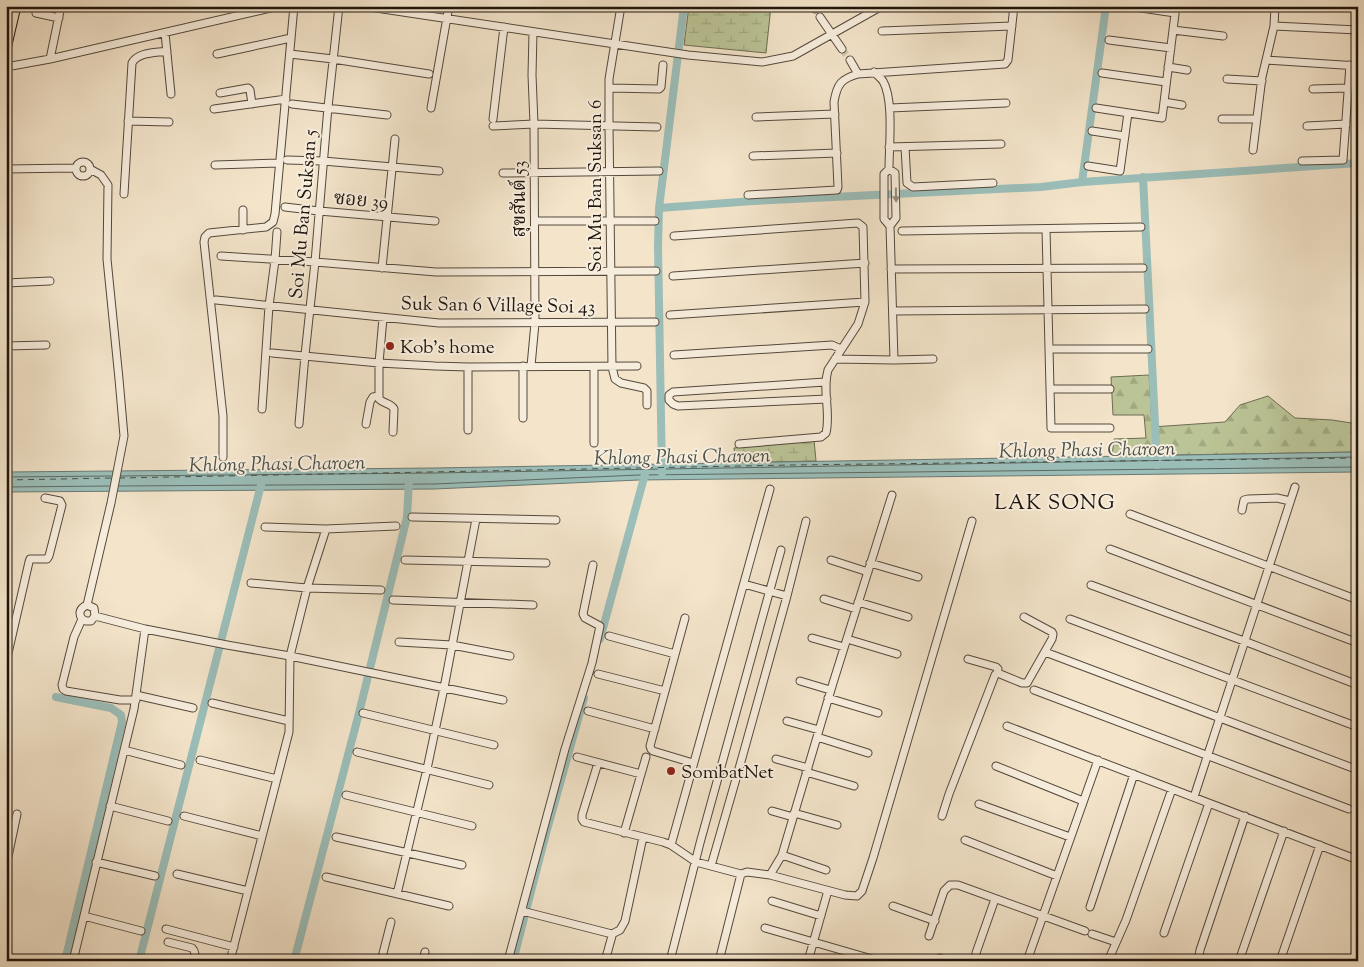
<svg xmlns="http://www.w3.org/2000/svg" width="1364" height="967" font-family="'Sorts Mill Goudy','Noto Serif Thai',serif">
	<defs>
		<pattern id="forest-firs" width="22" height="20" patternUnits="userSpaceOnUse" patternTransform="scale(1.25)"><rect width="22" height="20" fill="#bbc496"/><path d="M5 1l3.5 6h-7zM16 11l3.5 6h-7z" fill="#a0a880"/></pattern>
		<pattern id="wetland-marsh" width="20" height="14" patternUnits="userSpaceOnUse" patternTransform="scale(1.25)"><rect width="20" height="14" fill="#bbc496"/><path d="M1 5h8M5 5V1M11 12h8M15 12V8" fill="none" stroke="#a0a880"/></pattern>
	</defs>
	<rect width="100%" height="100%" fill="#f3e4ca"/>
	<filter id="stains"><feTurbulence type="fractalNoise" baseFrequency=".004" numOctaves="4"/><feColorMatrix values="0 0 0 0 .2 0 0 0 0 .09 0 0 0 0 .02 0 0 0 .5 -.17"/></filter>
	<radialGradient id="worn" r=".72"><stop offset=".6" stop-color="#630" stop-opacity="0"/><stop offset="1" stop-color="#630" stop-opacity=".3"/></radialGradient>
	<path fill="url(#forest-firs)" stroke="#6d6c52" d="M1149,375l3,52 73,-5 15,-17 28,-9 27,22 37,2 26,4v28l-246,4 2,-17 32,-1 -2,-23h-31l-2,-38z"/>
	<path fill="url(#wetland-marsh)" stroke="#6d6c52" d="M689,6h82l-5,47 -82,-8z
		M814,440l2,21 -80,2 -2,-15z"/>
	<path fill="#9bbeb9" stroke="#697a74" d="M1358,452v20l-719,8 -205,9 -428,3v-20l428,-4z"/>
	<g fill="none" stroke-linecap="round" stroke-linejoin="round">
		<path stroke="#5d6a63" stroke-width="1" d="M121,476l313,-3 924,-16
			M6,477l105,-1
			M119,486l315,-2 205,-9 719,-8
			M6,487l103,-1"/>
		<path stroke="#9bbeb9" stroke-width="8" d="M1143,177l14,288
			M1082,182l24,-176
			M659,208l94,-7 288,-14 41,-5 276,-19
			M662,473l-4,-227 1,-38 25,-202
			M600,639l45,-165
			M56,697l55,11 10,7 1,7 -57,239
			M139,961l123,-480
			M294,961l65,-248 48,-196 2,-36
			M513,961l32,-124 39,-139"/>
		<path stroke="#4a5049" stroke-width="1" stroke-dasharray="6 5" stroke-linecap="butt" d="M119,478l673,-13 566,-7
			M6,480l107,-2"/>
		<path stroke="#d3c5ae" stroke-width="7" stroke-dasharray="7 3.5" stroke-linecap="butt" d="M842,49l8,11"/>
		<g stroke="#54493c" stroke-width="9">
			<path id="minor" d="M363,6l325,49 74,7 31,-6 89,-50
				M621,6l-12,73v46l3,242 3,12 6,4 23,5 3,3v14
				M813,6l2,3
				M1128,6l47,7
				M36,13l23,5
				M820,17l22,32
				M1274,26l84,4
				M1173,30l50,6
				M882,31l130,-5
				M165,33l6,61
				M1109,40l62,8
				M217,54l74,-16
				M290,54l43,5 96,15
				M50,59l11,-53
				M1266,60l92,6
				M6,67l44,-8 229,-53
				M1168,67l19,3
				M874,72c3,3 6,5 9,9 11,19 6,65 6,88
				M1102,73l64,9
				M858,74l147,-10 3,-4 6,-54
				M1227,79l35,2
				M609,88l50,1 2,-2 2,-22
				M1313,89l35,-1
				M220,93l28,-5 2,2 2,14
				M1164,102l18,3
				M292,104l95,11
				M431,108l18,-102
				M890,108l116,-5
				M1096,108l66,10 14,-112
				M214,109l72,-10
				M756,117l79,-3
				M493,119l11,-92
				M1222,119h35
				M128,121l41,1
				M493,126l41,-2 123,3
				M1307,126l39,-2
				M1092,131l33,5
				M889,147l112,-3
				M905,147l2,36 6,4 80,-4
				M1253,150l9,-73 12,-51 1,-20
				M753,156l84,-3
				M287,160l36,1 116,10
				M1302,161l41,-1 7,-95
				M76 169a7 7 0 1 1 14 0a7 7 0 1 1-14 0Z
				M215,165l64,-2
				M1088,166l32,5 8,-58
				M6,169l69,-1
				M90,169l11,6 7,10 -1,74 12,120 5,57 -13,67 -24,102c-7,3 -9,8 -5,14l-8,18 -12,48 1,4 3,2 54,9h16
				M889,169l6,4 1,45 -6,8 -6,-7v-45z
				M503,173l156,-2
				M124,194l8,-131c6,-11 23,-10 35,-12
				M748,195l89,-5 1,-3 -4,-85c3,-18 7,-23 24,-28l-8,-14
				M285,207l34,4 116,10
				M243,210v20
				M535,221h120
				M1046,229l5,199h59
				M902,231l239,-4
				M674,236l184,-13 5,4 2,75 -7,22 -30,46c-6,20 3,42 -2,63l-5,4 -82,7
				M221,256l94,6 121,10 220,-1
				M382,268l13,-129
				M891,269l252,-1
				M673,276l192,-13
				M6,283l44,-2
				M216,300l223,23 216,-1
				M893,311l252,-2
				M670,315l195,-13
				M383,318l-4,45v36c5,5 12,4 15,10l-1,23
				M6,346l40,-1
				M1049,349h99
				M272,353l107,10 56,3 33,1 169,-1
				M674,355l158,-10 9,4
				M835,359l59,1 -4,-134
				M894,360l39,-1
				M531,366l4,-43 -1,-199 -2,-49 1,-43
				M468,367v63
				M594,367v76
				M825,382l-152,10 -4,3v5l4,4 5,2 149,-7
				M1050,389h60
				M262,409l7,-103 6,-46 2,-28
				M523,418v-52
				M299,424l6,-69 10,-93 13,-155 11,-101
				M366,424l4,-22 3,-5 6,-1
				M223,457v-41l-19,-174 1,-5 4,-4 57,-6 7,-5 2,-8 19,-208
				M1242,510l2,-10 4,-1 29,-1 13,3
				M1130,514l228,86
				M412,517l144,3
				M265,527l61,2 70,-3
				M1110,549l248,94
				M405,560l141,3
				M831,560l37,12
				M870,563l48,14
				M251,583l56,5 74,2
				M744,584l43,12 19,-75
				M1091,585l153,56 114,44
				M824,599l32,10
				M393,600l140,5
				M858,602l50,15
				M95,616l50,13 82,16 63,11 213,44
				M685,618l-35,128 1,3 2,2 40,12
				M82,619l4,2h5l4,-5 -1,-8 -7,-3
				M1070,619l288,108
				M609,636l66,18
				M812,638l32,9
				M847,639l50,15
				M399,642l53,3 58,11
				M1045,652l313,118
				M968,659l28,8 2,2 -1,4
				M6,662l23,-100 1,-3h17l2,-3 13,-51 -2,-4 -15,-3
				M598,674l67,17
				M800,681l30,9
				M1034,690l315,119
				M136,695l57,13
				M828,698l50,15
				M212,703l77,18
				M588,711l67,18
				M363,713l131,32
				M787,721l32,9
				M1007,726l351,134
				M817,737l51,16
				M124,750l57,15
				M357,752l132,33
				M577,757l64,17
				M776,759l32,9
				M200,760l77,19
				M598,763l-16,52v4l2,3 79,20 8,3 25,17 45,12 -22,87
				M996,766l87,35
				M806,772l48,14
				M346,795l126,31
				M1194,797l101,-310
				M979,804l91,33
				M110,806l58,15
				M772,811l21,6
				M794,813l43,12
				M184,816l78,20
				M942,816l7,-22 46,-119 2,-2 3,1 22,9h5l25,-44 1,-5 -1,-2 -28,-15
				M624,833l22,-76
				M336,837l126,28
				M965,840l92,36
				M671,845l99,-356
				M782,855l44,15
				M96,862l59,14
				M6,866l11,-52
				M711,866l31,-108 45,-162
				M177,874l71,17
				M741,874l6,-2 23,3 12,-20 51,-172 59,-188
				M770,875l75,20 12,1 5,-5 11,-33 99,-337
				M326,877l123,29
				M397,894l30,-125 17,-81 32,-169
				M772,901l49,15
				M893,906l42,15
				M1090,907l44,-133
				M522,911l90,23v2l-7,25
				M84,916l57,15
				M765,928l114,33
				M166,929l68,18
				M1164,933l45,-130
				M612,934l8,-4 5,-9 18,-84
				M1092,934l24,8
				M929,936l15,-45 6,-6h8l127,46
				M168,942l24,6c4,4 3,7 2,13
				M976,953l19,-54
				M231,957l58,-225 1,-76 17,-68 19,-59
				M509,957l56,-208 27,-86 8,-37 -15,-8 -2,-4 10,-49
				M73,961l61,-252 11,-80
				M381,961l10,-39
				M423,961l2,-9
				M670,961l30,-118 81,-293
				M808,961l19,-67
				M939,961l1,-3
				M1027,961l71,-201
				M1108,961l18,-41 46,-131
				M1198,961l2,-11 45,-134
				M1239,961l45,-130
				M1280,961l40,-116"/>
		</g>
		<g stroke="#1f150d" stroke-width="11">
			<path id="major" d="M6,49l10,-43"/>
		</g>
		<use href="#minor" stroke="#f7eddd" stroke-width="7"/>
		<use href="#major" stroke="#f3e4ca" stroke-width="9"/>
	</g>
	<defs><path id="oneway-solid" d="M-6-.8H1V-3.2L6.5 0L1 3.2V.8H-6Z" transform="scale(1.25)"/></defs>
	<use fill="#968c7f" href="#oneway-solid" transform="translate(896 195) rotate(89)"/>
	<g fill="#8f2418" stroke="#f7eddd" stroke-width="2">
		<circle cx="390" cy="346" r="5"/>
		<circle cx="671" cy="771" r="5"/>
	</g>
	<g text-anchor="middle" stroke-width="4" stroke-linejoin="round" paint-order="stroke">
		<g font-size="19" fill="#1f150d" stroke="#f7eddd">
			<text transform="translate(594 186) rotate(-90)" y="7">Soi Mu Ban Suksan 6</text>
			<text transform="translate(361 199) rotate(5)" y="7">ซอย 39</text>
			<text transform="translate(518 199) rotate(-90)" y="7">สุขสันต์ 53</text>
			<text transform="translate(302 214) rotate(-85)" y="7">Soi Mu Ban Suksan 5</text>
			<text transform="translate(498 304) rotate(1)" y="7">Suk San 6 Village Soi 43</text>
		</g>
		<g font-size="19" fill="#1f150d" stroke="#f7eddd" text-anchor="start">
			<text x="400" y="353">Kob's home</text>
			<text x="681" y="778">SombatNet</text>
		</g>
		<g font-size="20" font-style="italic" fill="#4a5049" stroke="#f7eddd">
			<text transform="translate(1087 449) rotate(-1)" y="7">Khlong Phasi Charoen</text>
			<text transform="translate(682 456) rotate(-1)" y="7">Khlong Phasi Charoen</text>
			<text transform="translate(277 463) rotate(-1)" y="7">Khlong Phasi Charoen</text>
		</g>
		<g font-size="21" letter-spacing="1" fill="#1f150d" stroke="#f7eddd">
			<text x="1055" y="509">LAK SONG</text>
		</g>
	</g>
	<rect width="1364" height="967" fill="none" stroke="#f3e4ca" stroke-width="25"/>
	<rect x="8" y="8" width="1349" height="952" fill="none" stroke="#1f150d" stroke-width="2.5"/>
	<rect x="12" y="12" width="1339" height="942" fill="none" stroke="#1f150d"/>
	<rect width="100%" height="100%" filter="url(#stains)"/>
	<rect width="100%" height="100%" fill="url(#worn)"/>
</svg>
